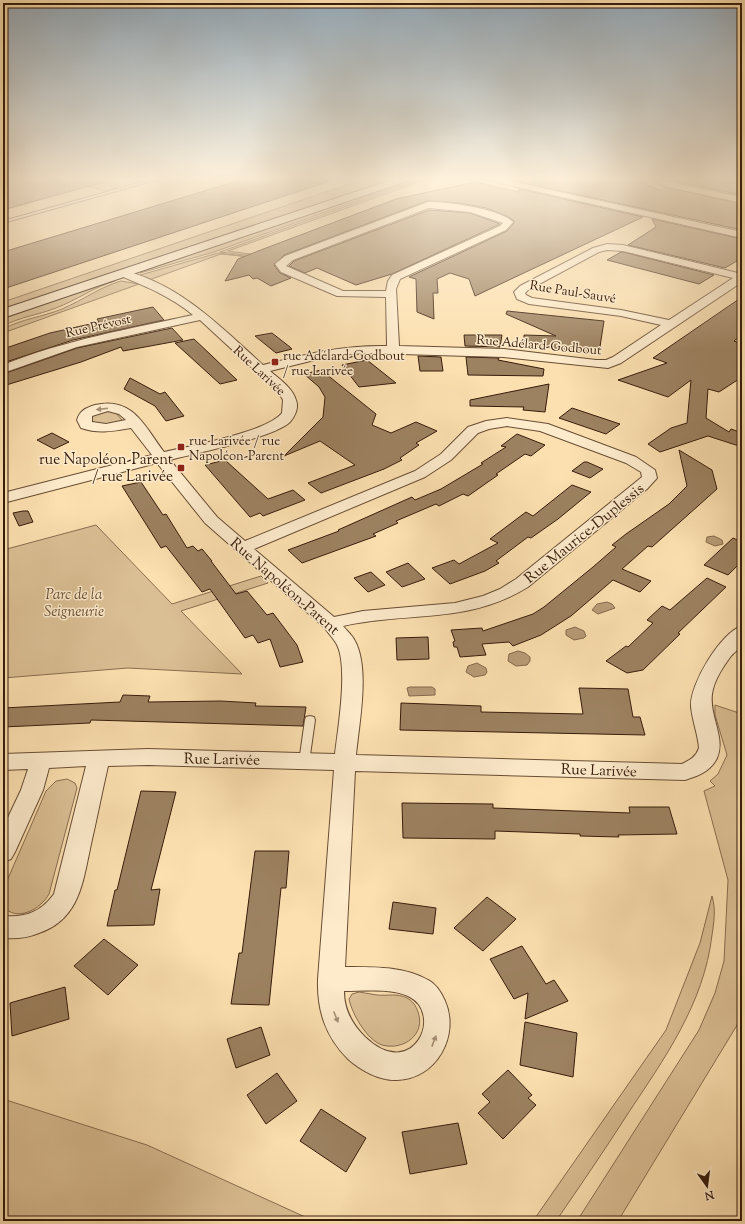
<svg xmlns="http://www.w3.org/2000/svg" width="745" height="1224" font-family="'Sorts Mill Goudy',serif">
	<rect width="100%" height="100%" fill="#fce0b0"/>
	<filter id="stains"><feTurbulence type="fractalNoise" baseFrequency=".005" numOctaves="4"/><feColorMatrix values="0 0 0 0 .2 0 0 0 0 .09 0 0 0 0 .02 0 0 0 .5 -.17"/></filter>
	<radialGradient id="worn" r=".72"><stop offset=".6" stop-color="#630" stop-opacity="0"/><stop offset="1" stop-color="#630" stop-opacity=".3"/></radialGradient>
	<path fill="#dbbf94" stroke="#896e50" d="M364,179h32l-393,132v-9z
		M411,179h6l-203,73 -74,21 3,-3z
		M421,179h6l-199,72 52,7 -2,1 -58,-7z
		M106,182l14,4 -16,5 -15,-5z
		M218,253l59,7 -56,-6 -72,26 -9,-5z
		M115,281c-21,6 -38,19 -59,27 -18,7 -36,9 -53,18v-8l100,-35z
		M121,281l18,3 -136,49v-4c19,-10 39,-12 59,-20 21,-9 38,-22 59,-28z
		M105,411l10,1 7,8c-9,5 -22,6 -30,1l1,-6z
		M96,525l76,79 89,-28 7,7 -87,28 61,63 -114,-6 -125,10v-128z
		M715,705l27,9v303l-124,204h-41l122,-191 16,-37 9,-32 4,-81 -24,-89 11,-5 -5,-5 8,-7 9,-19 -12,-40z
		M67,779l8,4 2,5 -28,106c-8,15 -33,29 -46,12v-16l43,-99 10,-10z
		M712,896c4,14 2,25 0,39 -8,69 -48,124 -85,180 -23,36 -47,71 -71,106h-23l133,-191 34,-87z
		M359,992c6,1 12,2 18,3 11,1 20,-2 30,3 6,3 9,8 11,14 8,22 -14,39 -36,33 -15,-5 -30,-31 -33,-46l3,-5z
		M3,1099l144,46 167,76h-311z"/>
	<path fill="#b99d78" stroke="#85694c" d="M714,536l8,4 1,4 -8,2 -9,-4 1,-5z
		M607,602l5,2 3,4 -17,6 -6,-4 5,-6z
		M575,627l9,4 2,5 -2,2 -10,2 -8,-5v-5z
		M518,651l7,2 5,4v4l-3,4 -11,1 -8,-5 1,-7z
		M477,663l9,5 1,4 -2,3 -11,2 -8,-5 2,-6z
		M410,687h22l3,2v6l-26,1 -2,-8z"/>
	<path fill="#9d8261" stroke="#371c0b" d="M3,179h97v4l-97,27z
		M244,179h85l1,2 -327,108v-37z
		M520,179h121l6,6 13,5 5,-3 77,17v26l-222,-48z
		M680,179h62v16l-67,-14z
		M475,182l44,10v-3l124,28 -168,79 -6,-17 -19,-6 -13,6 1,14h-5l1,26 -17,-7 -1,-33 -7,-2 98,-46 7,-8v-2l-7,-5 -21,-8 -26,-5 -33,-2 -143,54 -10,10 6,8 11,5 -20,8 -14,-8 -4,1 -4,-4 -24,6 13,-22 28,-11 130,-49z
		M429,210l41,3 30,11 -108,50 -36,11 -39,-17 -12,5 -16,-7 5,-5z
		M652,219l90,20v19l-17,10 -97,-23 28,-18z
		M621,252h2l91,23 -15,9 -92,-24z
		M742,297v38l-8,6 8,3v33l-23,15 -11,-3 -2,29 23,14 2,-3 11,4v14l-34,-11 -48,16 -12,-8 23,-16 16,-5 4,-43 -23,17 -50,-17 49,-17 -14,-5z
		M153,307l11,13 -91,20 -70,23v-14l47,-16 49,-11 -2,-3z
		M507,311l97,10 -5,32 -75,-7v-11l32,1 -50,-22z
		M172,328l11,12 -60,11 -2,-4 -40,15 -78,24v-12l74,-26z
		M272,333l18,14 2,2 -16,4 -21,-17z
		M464,335h38l-2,12 -35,-1z
		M194,339l18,17 25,24 -17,4 -45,-41z
		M418,356l23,1 2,14h-23z
		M466,357l33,1 -1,2 46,9 -1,7 -75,-1z
		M367,360l29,23 -37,4 -17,-22z
		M321,370l55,44 -4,11 19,8 25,-11 21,9 -21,12 3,2 -19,13 2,2 -18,9 -63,24 -13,-10 47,-18 -35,-24 -36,15 39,-39 2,-20 -6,-10 -15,-13z
		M130,378l30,16 5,-2 19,24 -18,5 -11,-15 -31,-17z
		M549,384l-4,28 -22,-2 1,-3 -54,-1v-6z
		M572,408l48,16 -14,10 -47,-16z
		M52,433l17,9 -15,7 -17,-9z
		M517,434l28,11 -14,11 -6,-2 -29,20 2,1 -30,21 -5,-2 -24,12 -3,-2 -40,17 2,2 -25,11 3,2 -74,27 -14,-13 51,-19 -1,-1 74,-33 3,3 26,-11 42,-25 -2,-1 25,-16 -5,-1z
		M679,450l33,20 5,19 -65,58 -4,-1 -26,23 29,12 -11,11 -27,-12 -42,36 -30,19 -28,11 -4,-4 -27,2 4,11 -26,2 -3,-10h-3l-1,-5 2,-1 -4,-11 31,-2 1,3 50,-17 11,-7 49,-40 23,-20 -4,-2 14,-11 43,-30 18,-18z
		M225,460l43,39 25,-9 12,10 -42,16 -3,-3 -10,4 -45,-52z
		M584,462h3l16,7 -13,9 -18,-7z
		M141,482l22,33 3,-1 21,34 6,-2 5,5 4,-2 10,12h-1l25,33 11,-3 20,24 6,-2 24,32 6,17 -23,5 -10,-28 -12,4 -5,-8 -8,3 -35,-49 -8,3 -36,-46 -5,2 -39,-62z
		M572,485l19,7 -33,27 -27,19 -3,-1 -32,24 3,2 -14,8 -35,13 -18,-16 22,-8 5,4 39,-21 -8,-4 36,-27 7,4z
		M23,511h5l5,11 -14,4 -6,-13z
		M733,538l9,4v19l-14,14 -24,-10z
		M408,563l17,16 -23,8 -16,-15z
		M371,572l14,13 -17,7 -14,-14z
		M707,578l19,9 -48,46 2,1 -37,36 -16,3 -21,-12 20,-15 2,1 25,-24 -6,-3 15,-14 8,4z
		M428,637l1,22 -32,1 -1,-22z
		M579,688l49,1 5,28h7l5,18 -245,-5 1,-27 80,3v6l102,2z
		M123,695l27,1 -2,6 73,-1 35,2 -1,3 51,1 -3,19 -212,-6 -1,3 -87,4v-19l117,-6z
		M141,791l35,1 -25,98 9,-1 -6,36 -47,1 8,-36h2z
		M402,803l91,1v4l137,5 -1,-6h40l8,27 -59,1 1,2 -39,-1v-2l-85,-3v8l-92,-1z
		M255,851h34l-3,37h-5l-12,117 -38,-1 8,-51h3z
		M487,897l29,22 -33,32 -29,-23z
		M393,902l43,6 -3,26 -44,-5z
		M104,939l34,26 -30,30 -34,-29z
		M522,946l24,38 8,-4 14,21 -43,18 3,-26 -14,6 -24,-40z
		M65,987l4,32 -57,17 -2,-33z
		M525,1022l52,11 -4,44 -53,-12z
		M261,1027l9,28 -34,13 -9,-29z
		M508,1070l24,25 -4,3 8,7 -33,34 -25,-26 12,-11 -8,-8z
		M277,1073l20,28 -31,23 -19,-29z
		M321,1109l45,29 -20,34 -46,-31z
		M458,1123l9,41 -57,10 -8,-42z"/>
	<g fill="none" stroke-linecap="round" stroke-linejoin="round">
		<g stroke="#684d34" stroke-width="2">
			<path id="lane" d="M153,179h6l-156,44v-2z
				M310,716l4,1 1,3 -6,42 -1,3 -4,1 -4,-1 -1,-3 6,-42 1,-3z"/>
		</g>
		<g stroke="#684d34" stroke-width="2">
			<path id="street" d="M487,179h14l241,53v6l-251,-57z
				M656,179h8l6,3 72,15v6l-77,-17 -6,-2z
				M428,202c18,-1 73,7 85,20l-7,8 -106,49 -4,10 3,57 105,3 92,11h10l7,-3 48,-32 -40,-9 -92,-12 -12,-5 -3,-7 6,-6 73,-38 14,-4 16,1 119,29v8l-121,81 -13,5 -104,-11 -138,-4 -35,3 -61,15c9,8 22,16 26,29 3,8 -1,16 -6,22 -17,16 -94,31 -120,38l47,57 28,24 170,-70 26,-17 27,-27 18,-6 21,-3 41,6 88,33 19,13 2,8 -10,11 -119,98c-62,38 -119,24 -185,39 4,5 9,9 12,15 15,28 4,82 1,114l326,9c8,-4 14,-7 17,-16 -1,-14 -7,-28 -8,-42 -1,-22 30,-74 51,-80 0,5 2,14 -1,18 -2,5 -7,9 -10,12 -8,11 -17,24 -19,38 -3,22 14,44 5,64 -6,13 -19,18 -32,22l-330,-9 -10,196c28,0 58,-1 83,13 8,4 13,12 17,21 15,34 -8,78 -48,79 -17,1 -37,-10 -49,-21 -23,-23 -31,-49 -30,-80l16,-209 -186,-5 -40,1c-6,26 -11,52 -17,78 -8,37 -11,75 -52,89 -12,5 -23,6 -36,5v-22c22,2 38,-4 51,-22l32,-128 -37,2 -6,22 -28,62 -4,7 -8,3v-34l18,-38 7,-21 -25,1v-16l145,-5 187,5c3,-26 14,-90 1,-111 -3,-5 -8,-10 -11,-15l-120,-105 -48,-60 -154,40v-10l149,-38 -21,-27c-18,3 -32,6 -50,0l-4,-8c3,-10 9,-12 18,-15 38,-9 50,22 69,47 26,-6 103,-20 118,-39l1,-13 -4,-7 -79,-73 -123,27 -74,26v-8c62,-25 126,-36 190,-50 -23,-19 -48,-29 -75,-40l-1,-2 5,-3c58,14 99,57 141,95 44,-11 78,-20 124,-19l-1,-49 -49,-1 -56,-24 -6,-8 10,-8zM429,208l41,4 33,11 -3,3 -108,49 -4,6 -2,10h-43l-57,-25 7,-6zM607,250l16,1 110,27 -64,42 -48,-10 -89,-12 -6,-3 -1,-2 3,-3 71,-38zM108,411l11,3 7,6 -20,4 -14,-2v-6zM507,426l33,5 86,32 15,9 1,5 -126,102 -16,10 -17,7 -28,7 -92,8 -29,6 -80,-68 171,-72 26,-17 27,-27 11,-4zM344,991c20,0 46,-3 64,5 37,17 5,87 -43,41 -13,-13 -21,-27 -21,-46z"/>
		</g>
		<g stroke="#371c0b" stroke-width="2">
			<path id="secondary" d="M394,179h14l-1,2 -404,137v-9z"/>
		</g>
		<use href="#lane" fill="#fdebcc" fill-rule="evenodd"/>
		<use href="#street" fill="#fdebcc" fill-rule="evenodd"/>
		<use href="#secondary" fill="#fdebcc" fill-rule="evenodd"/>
	</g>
	<defs><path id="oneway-solid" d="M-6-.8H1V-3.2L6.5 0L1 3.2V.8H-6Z"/></defs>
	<g fill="#a48e75">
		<use href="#oneway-solid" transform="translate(102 409) rotate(173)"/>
		<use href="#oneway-solid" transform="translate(336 1017) rotate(68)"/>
		<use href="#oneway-solid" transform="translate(434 1041) rotate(-69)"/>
	</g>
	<linearGradient id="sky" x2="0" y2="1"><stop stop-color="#95abbb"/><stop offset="0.51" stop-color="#fef1db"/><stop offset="1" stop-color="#fef1db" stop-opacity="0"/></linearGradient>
	<rect width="745" height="350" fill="url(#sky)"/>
	<g fill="#8f2418" stroke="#fdebcc" stroke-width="1.5">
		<rect x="271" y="358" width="8" height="8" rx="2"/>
		<rect x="177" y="443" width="8" height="8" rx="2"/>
		<rect x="177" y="464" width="8" height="8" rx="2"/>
	</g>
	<g text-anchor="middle" stroke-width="3" stroke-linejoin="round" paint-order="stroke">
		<g font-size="13" fill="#371c0b" stroke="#fdebcc">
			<text transform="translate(573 291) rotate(9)" y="5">Rue Paul-Sauvé</text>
			<text transform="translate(98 325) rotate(-13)" y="5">Rue Prévost</text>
			<text transform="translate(539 344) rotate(5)" y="5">Rue Adélard-Godbout</text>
			<text transform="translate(260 370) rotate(43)" y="5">Rue Larivée</text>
		</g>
		<g font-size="13" fill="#371c0b" stroke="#fdebcc" text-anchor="start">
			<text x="283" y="360">rue Adélard-Godbout<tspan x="283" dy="15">/ rue Larivée</tspan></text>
			<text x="189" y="445">rue Larivée / rue<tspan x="189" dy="15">Napoléon-Parent</tspan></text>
		</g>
		<g font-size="15" fill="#371c0b" stroke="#fdebcc" text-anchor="end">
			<text x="173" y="464">rue Napoléon-Parent<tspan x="173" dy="17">/ rue Larivée</tspan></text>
		</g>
		<g font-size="15" fill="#371c0b" stroke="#fdebcc">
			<text transform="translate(584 533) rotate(-39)" y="5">Rue Maurice-Duplessis</text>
			<text transform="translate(285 586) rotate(41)" y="5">Rue Napoléon-Parent</text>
			<text transform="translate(222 759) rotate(1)" y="5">Rue Larivée</text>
			<text transform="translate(599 770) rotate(2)" y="5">Rue Larivée</text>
		</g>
		<g font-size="15" font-style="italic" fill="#684d34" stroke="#fdebcc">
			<text x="74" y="599">Parc de la<tspan x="74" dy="17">Seigneurie</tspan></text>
		</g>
	</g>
	<rect width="745" height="1224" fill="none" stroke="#fce0b0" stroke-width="16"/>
	<rect x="4" y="4" width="737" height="1216" fill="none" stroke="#371c0b" stroke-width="2"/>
	<rect x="8" y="8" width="729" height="1208" fill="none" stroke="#371c0b"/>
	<g transform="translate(707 1186) rotate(166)" stroke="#fdebcc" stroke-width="3" paint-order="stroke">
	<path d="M0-3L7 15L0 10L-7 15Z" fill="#371c0b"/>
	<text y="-6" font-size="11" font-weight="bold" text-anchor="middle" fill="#371c0b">N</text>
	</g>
	<rect width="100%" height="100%" filter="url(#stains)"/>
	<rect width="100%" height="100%" fill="url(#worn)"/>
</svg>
